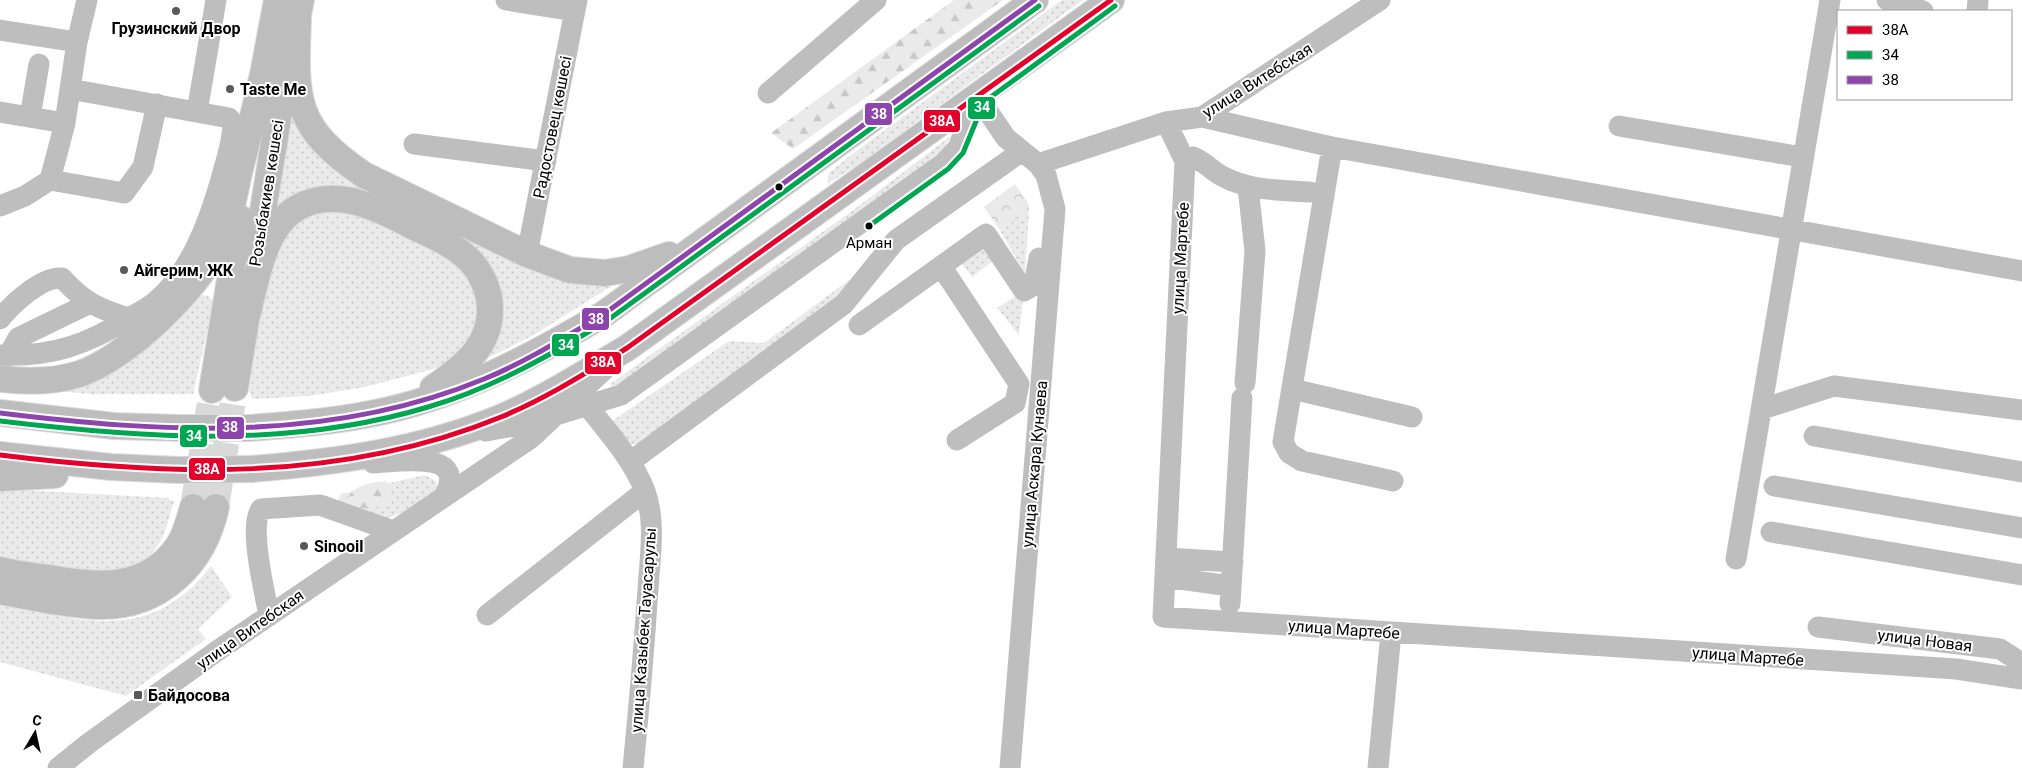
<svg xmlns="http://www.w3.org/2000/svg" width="2022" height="768" font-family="Roboto,sans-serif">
	<defs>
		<pattern id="grass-dots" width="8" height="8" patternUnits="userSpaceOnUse" patternTransform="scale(1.25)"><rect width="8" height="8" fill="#eaeaea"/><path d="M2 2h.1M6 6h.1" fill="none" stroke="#c7c7c7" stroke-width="1.8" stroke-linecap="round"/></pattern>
		<pattern id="forest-firs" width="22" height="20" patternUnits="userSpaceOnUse" patternTransform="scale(1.25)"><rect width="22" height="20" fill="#eaeaea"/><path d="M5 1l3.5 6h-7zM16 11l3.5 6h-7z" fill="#c7c7c7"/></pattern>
		<pattern id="park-crowns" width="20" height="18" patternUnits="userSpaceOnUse" patternTransform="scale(1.25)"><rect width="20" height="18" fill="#eaeaea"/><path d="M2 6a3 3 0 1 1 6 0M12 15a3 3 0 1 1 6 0" fill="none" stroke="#c7c7c7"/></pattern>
	</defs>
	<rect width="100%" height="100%" fill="#fff"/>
	<path fill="url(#grass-dots)" d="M1062,0h21l-225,165 -31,19 2,-11 22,-18z
		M290,93l45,75 35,26c-49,-16 -56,-4 -97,22z
		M952,135l-14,23 -324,232 -4,-6 246,-176z
		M1029,210l-4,64 -25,-44z
		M332,211l30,5 63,28 33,21 11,12 10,30 -5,27 -24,29 -20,7 -65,17 -56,9 -57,3 -3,-8c7,-39 16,-140 44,-165 12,-11 24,-13 39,-15z
		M441,227l185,50 -94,59 -44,22 -2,-2 11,-24z
		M986,234l15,21 -29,22 -17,-21z
		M849,280l3,5 -211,159h-11l-18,-23 114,-78 5,-2 33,2z
		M1024,291l-5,44 -22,-27z
		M203,295l5,1 4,4v11l-19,83h-103l-32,-3 137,-93z
		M425,475l11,6 2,8c-22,18 -64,46 -91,23 -3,-3 -6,-8 -9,-12l3,-6z
		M4,489l164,9 6,4c-4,11 -6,23 -11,34 -27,60 -115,30 -163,21v-67z
		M211,566l21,31 -34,32 8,10 -80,57 -126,-34v-57c85,15 149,40 211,-39z"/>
	<path fill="url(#forest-firs)" d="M954,0h49l-210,149 -22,-16z
		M386,481l6,10 -4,15 -36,3 -7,-6c8,-18 22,-20 41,-22z"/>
	<path fill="url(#park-crowns)" d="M1015,184l13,19 1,7 -29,20 -16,-23z"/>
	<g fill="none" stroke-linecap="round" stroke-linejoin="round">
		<path stroke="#d9d9d9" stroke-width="26" stroke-dasharray="26 13" stroke-linecap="butt" d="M193,507l19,-117
			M216,507l19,-119"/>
		<g stroke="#dbdbdb" stroke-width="28">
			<path id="major" d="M298,19c-3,80 -5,108 66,156l163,79 43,16 35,3 24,-4 40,-14
				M261,85l16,-85
				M256,253l26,-159 19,-94
				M246,319c10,-35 16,-91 51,-111 38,-22 81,0 115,18 18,8 38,17 53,30 12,10 21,26 24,42 7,43 -23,68 -56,90
				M0,379c26,3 54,3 79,-5 47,-15 121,-87 141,-132 10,-22 14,-46 19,-69 9,-35 17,-69 25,-103
				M235,388l14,-86
				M212,390l28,-172
				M0,413l114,13 65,2
				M249,428c40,-3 81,-6 121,-14 85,-16 160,-56 234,-100l431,-314
				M0,455l111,12 67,3
				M251,469c86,-7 168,-18 249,-51 44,-19 85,-45 127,-70l484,-348
				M0,478l55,-3
				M0,570c16,4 33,6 49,8 47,9 98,13 129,-32 8,-11 11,-26 15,-39
				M0,591c32,6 66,14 98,15 62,2 106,-42 118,-99"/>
		</g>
		<path stroke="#bebebe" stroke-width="21" d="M506,0l68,11
			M1887,0l36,11
			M1977,11l1,-11
			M0,30l77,12
			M768,93l108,-93
			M978,97l28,41 32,26 8,11 9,34 -45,559
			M0,112l65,11
			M197,112l19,-112
			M30,117l9,-53
			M1202,117l130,30 690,124
			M1166,122l19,39 -22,456 793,52 66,10
			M1619,126l183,31
			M414,144l132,17
			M1332,147l-49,295 6,11 13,8 91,20
			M1185,161l8,-4c12,5 18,13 29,19 27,15 59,14 88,16
			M1038,164l128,-42 36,-5 178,-117
			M50,180l74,13 19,-26 14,-63
			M0,206l25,-10 25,-16 15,-57 12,-81 10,-42
			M527,254l50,-254
			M941,266l78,118 -4,19 -58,37
			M0,319c12,-15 42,-43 62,-41 22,24 36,31 67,40
			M859,325l127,-91 38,57 10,-6 5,-27
			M0,355c51,2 87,-10 129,-37 9,-5 19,-10 26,-16 35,-29 53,-78 65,-119 5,-20 13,-40 13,-60l-4,-5 -159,-29
			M8,356l10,-18 72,-35
			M1245,383l10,-132 -7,-64
			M1292,389l120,28
			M580,396c22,30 51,59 65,95 11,30 5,66 3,98 -4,60 -9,119 -15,179
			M1762,409l72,-23 188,24
			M486,431l44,-8 91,-28 323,-232 14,-15 20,-51
			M1814,436l208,36
			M630,462l214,-158 52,-64 126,-89
			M373,463c25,-1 95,-14 72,32
			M1774,486l248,42
			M1771,532l251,43
			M1166,558l67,4
			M1736,559l94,-559
			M1165,577l65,9
			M1230,604l12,-206
			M487,615l158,-124
			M269,616c-4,-24 -21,-89 -8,-107l59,-4 73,26
			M1818,627l182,22 14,9 8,12
			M58,768l31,-25 128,-92 314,-213 74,-69
			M1378,768l13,-135"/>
		<use href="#major" stroke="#bdbdbd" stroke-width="26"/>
		<g stroke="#dbdbdb" stroke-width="28" stroke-linecap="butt">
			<path id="major-bridge" d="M179,428h70
				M178,470l73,-1"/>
		</g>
		<use href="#major-bridge" stroke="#bdbdbd" stroke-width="26"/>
		<g stroke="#fff" stroke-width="9">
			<path id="bus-1" d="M0,455c169,21 340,28 501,-38 44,-18 85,-44 126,-69l484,-348"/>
		</g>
		<g stroke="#fff" stroke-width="9">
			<path id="bus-2" d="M869,226l79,-57 15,-16 21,-51 131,-96
				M0,421c142,17 289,28 428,-14 65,-19 123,-52 180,-87l431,-314"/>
		</g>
		<g stroke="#fff" stroke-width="9">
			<path id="bus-3" d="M0,413c163,20 329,30 484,-34 42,-17 81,-42 120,-65l431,-314"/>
		</g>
		<use href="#bus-1" stroke="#e4002b" stroke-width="5"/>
		<use href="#bus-2" stroke="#00a651" stroke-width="5"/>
		<use href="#bus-3" stroke="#8e44ad" stroke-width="5"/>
	</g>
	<g fill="#595959" stroke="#fff" stroke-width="2">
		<circle cx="176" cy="11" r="5"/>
		<circle cx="230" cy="89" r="5"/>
		<circle cx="124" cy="270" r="5"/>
		<circle cx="304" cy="546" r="5"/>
		<rect x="133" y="690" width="10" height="10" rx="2.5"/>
	</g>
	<g fill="#000" stroke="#fff" stroke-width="2">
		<circle cx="779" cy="187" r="4.5"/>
		<circle cx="869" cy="226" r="4.5"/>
	</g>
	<g text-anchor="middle" stroke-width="4" stroke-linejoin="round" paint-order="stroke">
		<g font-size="15" fill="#000" stroke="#fff">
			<text x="869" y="248">Арман</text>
		</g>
		<g font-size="16" font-weight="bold" fill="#000" stroke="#fff" text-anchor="start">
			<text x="176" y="34" text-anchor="middle">Грузинский Двор</text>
			<text x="240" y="95">Taste Me</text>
			<text x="134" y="276">Айгерим, ЖК</text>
			<text x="314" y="552">Sinooil</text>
			<text x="148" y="701">Байдосова</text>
		</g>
		<g font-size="16" fill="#000" stroke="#fff">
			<text transform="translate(1257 80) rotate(-32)" y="6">улица Витебская</text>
			<text transform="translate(552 127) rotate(-79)" y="6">Радостовец көшесі</text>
			<text transform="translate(266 193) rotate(-81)" y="6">Розыбакиев көшесі</text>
			<text transform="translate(1180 258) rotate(-87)" y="6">улица Мартебе</text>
			<text transform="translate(1034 464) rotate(-85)" y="6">улица Аскара Кунаева</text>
			<text transform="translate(250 629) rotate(-35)" y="6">улица Витебская</text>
			<text transform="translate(1344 629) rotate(4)" y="6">улица Мартебе</text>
			<text transform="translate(643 630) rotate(-86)" y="6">улица Казыбек Тауасарулы</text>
			<text transform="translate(1925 640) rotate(7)" y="6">улица Новая</text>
			<text transform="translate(1748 656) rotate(4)" y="6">улица Мартебе</text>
		</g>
	</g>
	<g stroke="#fff" stroke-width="2">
		<rect x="967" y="96" width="29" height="24" rx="5" fill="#00a651"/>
		<rect x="864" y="102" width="29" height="24" rx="5" fill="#8e44ad"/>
		<rect x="923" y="109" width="38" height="24" rx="5" fill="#e4002b"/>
		<rect x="581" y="307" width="29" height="24" rx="5" fill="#8e44ad"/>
		<rect x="551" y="333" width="29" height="24" rx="5" fill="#00a651"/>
		<rect x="584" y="351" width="38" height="24" rx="5" fill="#e4002b"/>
		<rect x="216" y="416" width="29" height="24" rx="5" fill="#8e44ad"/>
		<rect x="179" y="424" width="29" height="24" rx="5" fill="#00a651"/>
		<rect x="188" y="457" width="38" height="24" rx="5" fill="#e4002b"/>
	</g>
	<g font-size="14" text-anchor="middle" font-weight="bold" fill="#fff">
		<text x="982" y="112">34</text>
		<text x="879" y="119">38</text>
		<text x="942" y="126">38А</text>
		<text x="596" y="324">38</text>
		<text x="566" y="350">34</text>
		<text x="603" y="367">38А</text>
		<text x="230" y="432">38</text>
		<text x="194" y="441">34</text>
		<text x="207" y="474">38А</text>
	</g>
	<rect x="1837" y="10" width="175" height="90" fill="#ffffff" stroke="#999999"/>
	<rect x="1847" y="26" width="25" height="8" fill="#e4002b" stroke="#999999"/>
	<text x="1882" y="35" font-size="15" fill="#000000">38А</text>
	<rect x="1847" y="51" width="25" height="8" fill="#00a651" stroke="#999999"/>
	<text x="1882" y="60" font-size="15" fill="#000000">34</text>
	<rect x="1847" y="76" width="25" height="8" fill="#8e44ad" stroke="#999999"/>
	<text x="1882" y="85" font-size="15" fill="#000000">38</text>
	<g transform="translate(35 733) rotate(9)" stroke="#ffffff" stroke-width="4" paint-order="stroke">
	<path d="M0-4L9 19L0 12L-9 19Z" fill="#000000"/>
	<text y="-8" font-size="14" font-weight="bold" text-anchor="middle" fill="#000000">С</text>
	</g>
</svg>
